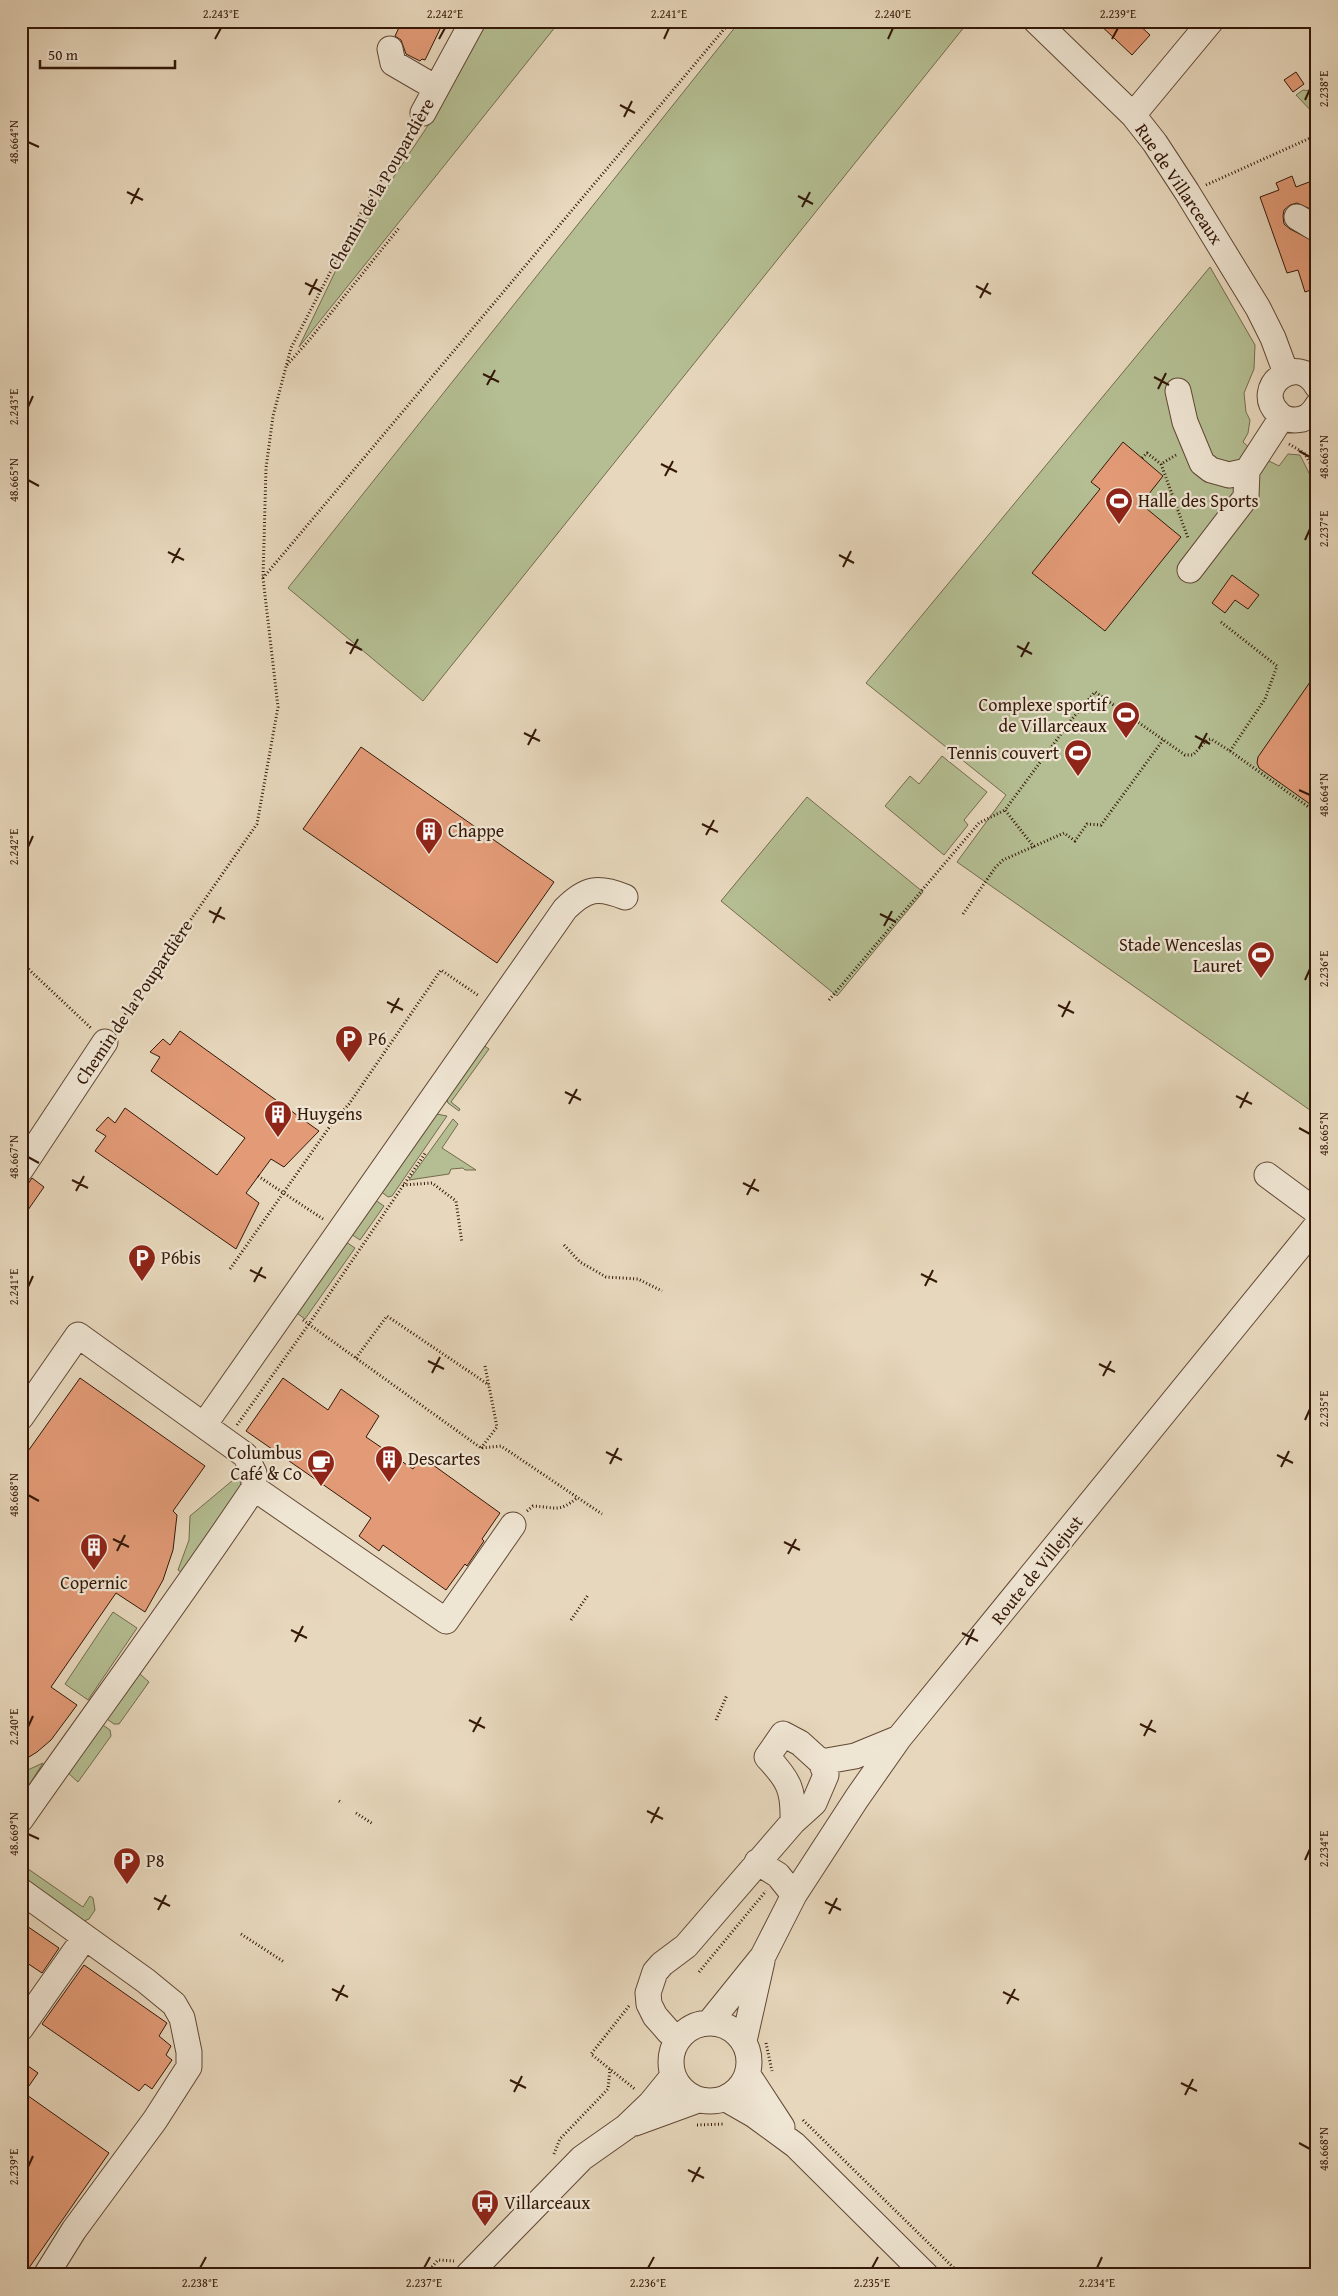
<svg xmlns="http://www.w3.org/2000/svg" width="1338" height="2296" font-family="'Gentium Book Plus',serif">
	<rect width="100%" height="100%" fill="#e7d7bc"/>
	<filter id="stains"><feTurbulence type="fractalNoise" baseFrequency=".004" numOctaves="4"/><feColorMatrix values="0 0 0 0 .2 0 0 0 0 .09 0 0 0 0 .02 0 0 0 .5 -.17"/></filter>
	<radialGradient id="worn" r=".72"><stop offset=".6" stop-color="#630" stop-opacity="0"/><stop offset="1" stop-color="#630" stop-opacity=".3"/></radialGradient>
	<path fill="#b4be92" stroke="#746b4d" d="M486,21h74l-261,326 48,-100 84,-126z
		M740,21h229l-546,680 -135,-113z
		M1303,90l14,2v25l-21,-22z
		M1210,267l45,78 -1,24 -10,24 2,19 4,8 -2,13 -5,9 14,13 22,11 9,-12 12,1 17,34v626l-360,-253 49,-67 -140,-112z
		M942,756l45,36 -23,28 4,5 -24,30 -59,-49 25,-30 9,8z
		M807,797l116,95 -86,104 -116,-95z
		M480,1043l9,6 -38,53 9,7 -1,2 -11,-8 -3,-9z
		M431,1113l16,3 -55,80 -4,1 -9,-7z
		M453,1119l5,5 -16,24 34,22h-11l-2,-2 -12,1 -2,5 -40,6z
		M372,1198l12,8 -24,34 -12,-8z
		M343,1240l12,8 -50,71 -11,-8z
		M239,1475l3,13 -58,86 -6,-4 11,-30 1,-24z
		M113,1612l24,16 -49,72 -23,-16z
		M169,1631l-29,43 9,8 -30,42h-5l-10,-7z
		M100,1723l10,7 1,6 -33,46 -12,-11z
		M43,1763l-22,35v-25z
		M21,1864l62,43 7,-11 3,2 2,12 -6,9 -5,2 -63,-41z"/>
	<path fill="#e39b77" stroke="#341808" d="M402,21h42l-19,39 -3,-1 -2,2 -14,-7 -5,-14 -6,-4z
		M1096,21h39l15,14 -18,20z
		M1296,72l8,12 -11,8 -9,-12z
		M1292,176l4,11 21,-8v33l-20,-9 -7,2 -6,5 -1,6 1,8 6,5 27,14v45l-12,4 -7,-22 -11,3 -27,-76 19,-7 -3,-7z
		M1123,442l40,34 -22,28 40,33 -76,94 -73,-58 68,-84 -9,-7z
		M1232,575l27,20 -11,14 -13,-9 -10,13 -13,-10z
		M1317,672v137l-58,-41 -2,-5 1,-6z
		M361,747l193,135 -57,81 -194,-134z
		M180,1031l139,100 -35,36 -13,-8 -25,34 13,10 -23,46 -141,-98 11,-15 -10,-6 12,-13 7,6 10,-15 92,67 28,-37 -94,-67 9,-14 -10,-5 13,-13 7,6z
		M32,1178l12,9 -23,33v-26z
		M80,1378l125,88 -32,45 4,4 -4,35 -10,30 -18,32 -29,-19 -65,94 26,18 -26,35 -14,12 -16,10v-301z
		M283,1378l45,32 13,-21 38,27 -13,21 47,32 9,-12 78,56 -18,26 2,2 -17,25 -2,-2 -19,26 -63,-45 -4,6 -20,-15 12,-18 -125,-87z
		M21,1922l38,26 -17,25 -21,-14z
		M84,1965l83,58 -8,13 12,10 -5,9 6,5 -20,29 -7,-5 -6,7 -97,-67z
		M21,2061l17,12 -14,20 85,60 -85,122h-3z"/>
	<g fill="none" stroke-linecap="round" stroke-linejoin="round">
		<g stroke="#614835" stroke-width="27">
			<path id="minor" d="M1036,21l97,94 22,28 32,49 71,116 15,30 13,35
				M390,49l3,14 43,25
				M423,113l50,-92
				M1133,115l78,-94
				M1297,217l20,12
				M1317,386c-20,-35 -65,2 -39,27 4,5 11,7 17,7 10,0 17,-5 22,-14
				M1178,391l7,31 17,41 9,7 18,5 18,-4 35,-54
				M1190,570l56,-73 1,-26
				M21,1169l84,-127
				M1267,1175l50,37
				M21,1417l57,-82 167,120 9,18v15c-75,112 -156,221 -233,331
				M204,1425l361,-516c21,-21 33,-23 60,-12
				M254,1488l192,133 67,-96
				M821,1762l34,-6 44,-18
				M757,1862l21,13 16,20
				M21,1891l125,90 28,23 8,14 7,34v15l-34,53 -81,110 -28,45
				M671 2062a39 39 0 1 1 78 0a39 39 0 1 1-78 0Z
				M709,2023l54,-67 31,-61 63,-97 42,-60 418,-513
				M21,2028l64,-91
				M679,2038l-10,-6 -14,-16 -6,-12 -1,-11 7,-21 7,-8 24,-18 107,-124 21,-19 12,-28 -5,-13 -21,-19 -17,-9 -16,23c22,23 27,33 26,65
				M744,2041l18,-80
				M748,2075l34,52
				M726,2099l28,16 41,30 131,130
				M635,2123l63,-23
				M468,2275l114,-117 44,-31 25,-24 22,-27"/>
		</g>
		<path stroke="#341808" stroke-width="3" stroke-dasharray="1 2.5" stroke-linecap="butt" d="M1206,185l111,-50
			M287,365l23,-26 89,-111
			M1289,444l15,9 13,21
			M1176,455l-15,9 27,74
			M1142,458l5,-5 14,11
			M263,578l468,-557
			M1230,751l87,62
			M1034,847l-29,-37 67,-91 23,-27 90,63h8l14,-15 4,-1 19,12 35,-52 12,-33 -56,-44
			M963,914l32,-46 8,-8 61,-27 11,8 12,-17 14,1 62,-85
			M21,962l71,67
			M829,1000l150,-177 26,-13
			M117,1026l140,-202 21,-117 -15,-129 3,-110 7,-52 18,-68 73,-141 48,-76
			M258,1176l65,43
			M403,1185l29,-2 24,18 6,42
			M564,1245l16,17 26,15 32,2 24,12
			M230,1269l103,-147 16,-18 92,-134 38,26
			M303,1320l178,128 20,-2 101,68
			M356,1358l31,-42 102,69
			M237,1425l72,-101 117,-172
			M481,1448l16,-21 -12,-61
			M527,1511l6,-5c23,1 25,7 44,-8
			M571,1620l17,-25
			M716,1720l11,-25
			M339,1801l3,2
			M356,1813l17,11
			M241,1934l43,28
			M699,1972l67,-81
			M629,2006l-38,48 45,36
			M766,2043l6,28
			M803,2120l158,155
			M697,2125l28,-1
			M554,2154l6,-15 48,-50 2,-20
			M425,2275l13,-15 16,1"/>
		<use href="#minor" stroke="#efe5d3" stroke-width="25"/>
	</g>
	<path fill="none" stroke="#341808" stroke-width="2" d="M215,39l6,-11M439,39l6,-11M664,39l5,-11M888,39l5,-11M1112,39l6,-11M1305,100l5,-11M620,105l15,8M624,117l8,-16M28,142l11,5M127,192l16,8M798,196l15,8M131,204l8,-16M802,207l8,-15M305,283l16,8M976,286l15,8M309,295l8,-16M980,298l8,-15M483,374l16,8M1154,377l15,8M487,385l8,-15M1158,389l8,-16M28,407l5,-11M1299,451l11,6M661,464l16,8M665,476l8,-15M28,480l11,6M1305,540l5,-11M168,552l16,8M839,555l15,8M172,563l8,-15M843,567l8,-16M346,642l16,8M1017,646l15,8M350,654l8,-15M1021,657l8,-15M524,733l16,8M1195,736l15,8M528,745l8,-16M1199,748l8,-15M1299,790l11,5M702,824l16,8M706,835l8,-15M28,847l5,-11M209,911l16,8M880,914l16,8M213,923l8,-16M884,926l8,-15M1305,980l5,-11M387,1002l16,8M1058,1005l16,8M391,1013l8,-15M1062,1017l8,-16M565,1092l16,8M1236,1096l16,8M569,1104l8,-15M1240,1108l8,-16M1299,1128l11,6M28,1157l11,6M72,1180l16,8M743,1183l16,8M76,1191l8,-15M747,1195l8,-16M250,1270l16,8M921,1274l16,8M254,1282l8,-15M925,1286l8,-16M28,1287l5,-11M428,1361l16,8M1099,1364l16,8M432,1373l8,-16M1103,1376l8,-15M1305,1420l5,-11M606,1452l16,8M1277,1455l16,8M610,1464l8,-16M1281,1467l8,-16M28,1495l11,6M113,1539l16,8M784,1542l16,8M117,1551l8,-16M788,1554l8,-15M291,1630l16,8M962,1633l16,8M295,1642l8,-16M966,1645l8,-16M469,1720l16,8M1140,1724l16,8M28,1727l5,-11M473,1732l8,-15M1144,1736l8,-16M647,1811l16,8M651,1823l8,-16M28,1834l11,5M1305,1860l5,-11M154,1898l16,8M825,1902l16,8M158,1910l8,-15M829,1914l8,-16M332,1989l16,8M1003,1992l16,8M336,2001l8,-16M1007,2004l8,-15M510,2080l16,8M1181,2083l16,8M514,2092l8,-16M1185,2095l8,-16M1299,2143l11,6M28,2167l5,-11M688,2170l16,8M692,2182l8,-15M200,2268l6,-11M424,2268l6,-11M648,2268l6,-11M872,2268l6,-11M1097,2268l5,-11"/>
	<defs>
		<g id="stadium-pin" transform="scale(1.4375)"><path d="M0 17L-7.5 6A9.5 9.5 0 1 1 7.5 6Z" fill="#8f2418" stroke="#efe5d3"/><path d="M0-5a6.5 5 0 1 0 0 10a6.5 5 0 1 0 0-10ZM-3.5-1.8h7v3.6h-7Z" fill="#fff"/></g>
		<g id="building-pin" transform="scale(1.4375)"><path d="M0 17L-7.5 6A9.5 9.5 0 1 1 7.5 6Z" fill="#8f2418" stroke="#efe5d3"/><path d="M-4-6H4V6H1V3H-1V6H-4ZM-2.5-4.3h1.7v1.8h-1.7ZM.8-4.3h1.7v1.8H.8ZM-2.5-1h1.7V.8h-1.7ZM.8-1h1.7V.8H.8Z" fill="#fff"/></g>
		<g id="parking-pin" transform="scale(1.4375)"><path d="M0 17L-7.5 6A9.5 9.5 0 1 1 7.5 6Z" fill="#8f2418" stroke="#efe5d3"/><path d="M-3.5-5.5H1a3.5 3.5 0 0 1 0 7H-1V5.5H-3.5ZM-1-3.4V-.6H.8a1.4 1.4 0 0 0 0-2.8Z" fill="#fff"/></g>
		<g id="cafe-pin" transform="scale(1.4375)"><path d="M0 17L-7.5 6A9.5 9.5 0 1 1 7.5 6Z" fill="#8f2418" stroke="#efe5d3"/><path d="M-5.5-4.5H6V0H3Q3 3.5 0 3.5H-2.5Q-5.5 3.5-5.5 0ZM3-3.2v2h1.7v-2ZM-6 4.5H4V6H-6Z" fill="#fff"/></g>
		<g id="bus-pin" transform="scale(1.4375)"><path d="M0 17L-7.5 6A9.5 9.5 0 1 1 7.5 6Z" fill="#8f2418" stroke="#efe5d3"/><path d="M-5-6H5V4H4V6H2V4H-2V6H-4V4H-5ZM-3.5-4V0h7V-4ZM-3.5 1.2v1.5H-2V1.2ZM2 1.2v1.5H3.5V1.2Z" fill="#fff"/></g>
	</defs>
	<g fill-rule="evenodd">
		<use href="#stadium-pin" x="1119" y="501"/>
		<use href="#stadium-pin" x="1126" y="715"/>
		<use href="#stadium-pin" x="1078" y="753"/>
		<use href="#building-pin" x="429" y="831"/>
		<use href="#stadium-pin" x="1261" y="955"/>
		<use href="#parking-pin" x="349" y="1039"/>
		<use href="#building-pin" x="278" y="1114"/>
		<use href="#parking-pin" x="142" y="1258"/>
		<use href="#building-pin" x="389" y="1459"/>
		<use href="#cafe-pin" x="321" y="1463"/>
		<use href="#building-pin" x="94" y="1547"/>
		<use href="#parking-pin" x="127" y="1861"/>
		<use href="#bus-pin" x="485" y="2203"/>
	</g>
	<g text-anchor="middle" stroke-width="4.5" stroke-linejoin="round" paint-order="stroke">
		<g font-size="18" fill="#341808" stroke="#efe5d3">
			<text transform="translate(381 184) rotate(-60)" y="6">Chemin de la Poupardière</text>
			<text transform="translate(1179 184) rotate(56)" y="6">Rue de Villarceaux</text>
			<text transform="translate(134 1002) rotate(-56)" y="6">Chemin de la Poupardière</text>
			<text transform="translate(1037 1570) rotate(-51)" y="6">Route de Villejust</text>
		</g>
		<g font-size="18" fill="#341808" stroke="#efe5d3" text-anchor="start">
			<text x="1138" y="507">Halle des Sports</text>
			<text x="1107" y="711" text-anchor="end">Complexe sportif<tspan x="1107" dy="21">de Villarceaux</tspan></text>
			<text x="1059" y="759" text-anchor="end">Tennis couvert</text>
			<text x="448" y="837">Chappe</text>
			<text x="1242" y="951" text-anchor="end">Stade Wenceslas<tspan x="1242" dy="21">Lauret</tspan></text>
			<text x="368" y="1045">P6</text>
			<text x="297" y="1120">Huygens</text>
			<text x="161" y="1264">P6bis</text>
			<text x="302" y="1459" text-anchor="end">Columbus<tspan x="302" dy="21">Café &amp; Co</tspan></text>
			<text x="408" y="1465">Descartes</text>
			<text x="94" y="1589" text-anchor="middle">Copernic</text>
			<text x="146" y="1867">P8</text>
			<text x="504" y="2209">Villarceaux</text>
		</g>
	</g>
	<rect width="1338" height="2296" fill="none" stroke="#e7d7bc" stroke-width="55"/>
	<path d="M40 60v8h135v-8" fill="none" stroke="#341808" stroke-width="2.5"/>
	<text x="48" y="60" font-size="15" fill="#341808" stroke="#efe5d3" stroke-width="4" paint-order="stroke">50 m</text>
	<rect x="28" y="28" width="1282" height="2240" fill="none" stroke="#341808" stroke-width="2"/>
	<g font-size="12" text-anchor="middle" fill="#341808">
		<text x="221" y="18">2.243°E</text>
		<text x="445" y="18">2.242°E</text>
		<text x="669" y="18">2.241°E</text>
		<text x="893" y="18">2.240°E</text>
		<text x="1118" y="18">2.239°E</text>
		<text transform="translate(1324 89) rotate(-90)" y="4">2.238°E</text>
		<text transform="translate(14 142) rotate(-90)" y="4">48.664°N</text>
		<text transform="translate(14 407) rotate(-90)" y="4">2.243°E</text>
		<text transform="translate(1324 457) rotate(-90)" y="4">48.663°N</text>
		<text transform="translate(14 480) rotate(-90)" y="4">48.665°N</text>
		<text transform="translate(1324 529) rotate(-90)" y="4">2.237°E</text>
		<text transform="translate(1324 795) rotate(-90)" y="4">48.664°N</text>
		<text transform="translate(14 847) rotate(-90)" y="4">2.242°E</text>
		<text transform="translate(1324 969) rotate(-90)" y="4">2.236°E</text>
		<text transform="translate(1324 1134) rotate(-90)" y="4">48.665°N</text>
		<text transform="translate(14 1157) rotate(-90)" y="4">48.667°N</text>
		<text transform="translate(14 1287) rotate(-90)" y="4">2.241°E</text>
		<text transform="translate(1324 1409) rotate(-90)" y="4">2.235°E</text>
		<text transform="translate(14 1495) rotate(-90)" y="4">48.668°N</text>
		<text transform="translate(14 1727) rotate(-90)" y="4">2.240°E</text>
		<text transform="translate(14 1834) rotate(-90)" y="4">48.669°N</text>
		<text transform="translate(1324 1849) rotate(-90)" y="4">2.234°E</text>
		<text transform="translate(1324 2149) rotate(-90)" y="4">48.668°N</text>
		<text transform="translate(14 2167) rotate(-90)" y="4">2.239°E</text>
		<text x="200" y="2287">2.238°E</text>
		<text x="424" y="2287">2.237°E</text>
		<text x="648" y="2287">2.236°E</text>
		<text x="872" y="2287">2.235°E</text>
		<text x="1097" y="2287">2.234°E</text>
	</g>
	<rect width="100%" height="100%" filter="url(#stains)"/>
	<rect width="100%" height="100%" fill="url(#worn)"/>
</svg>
